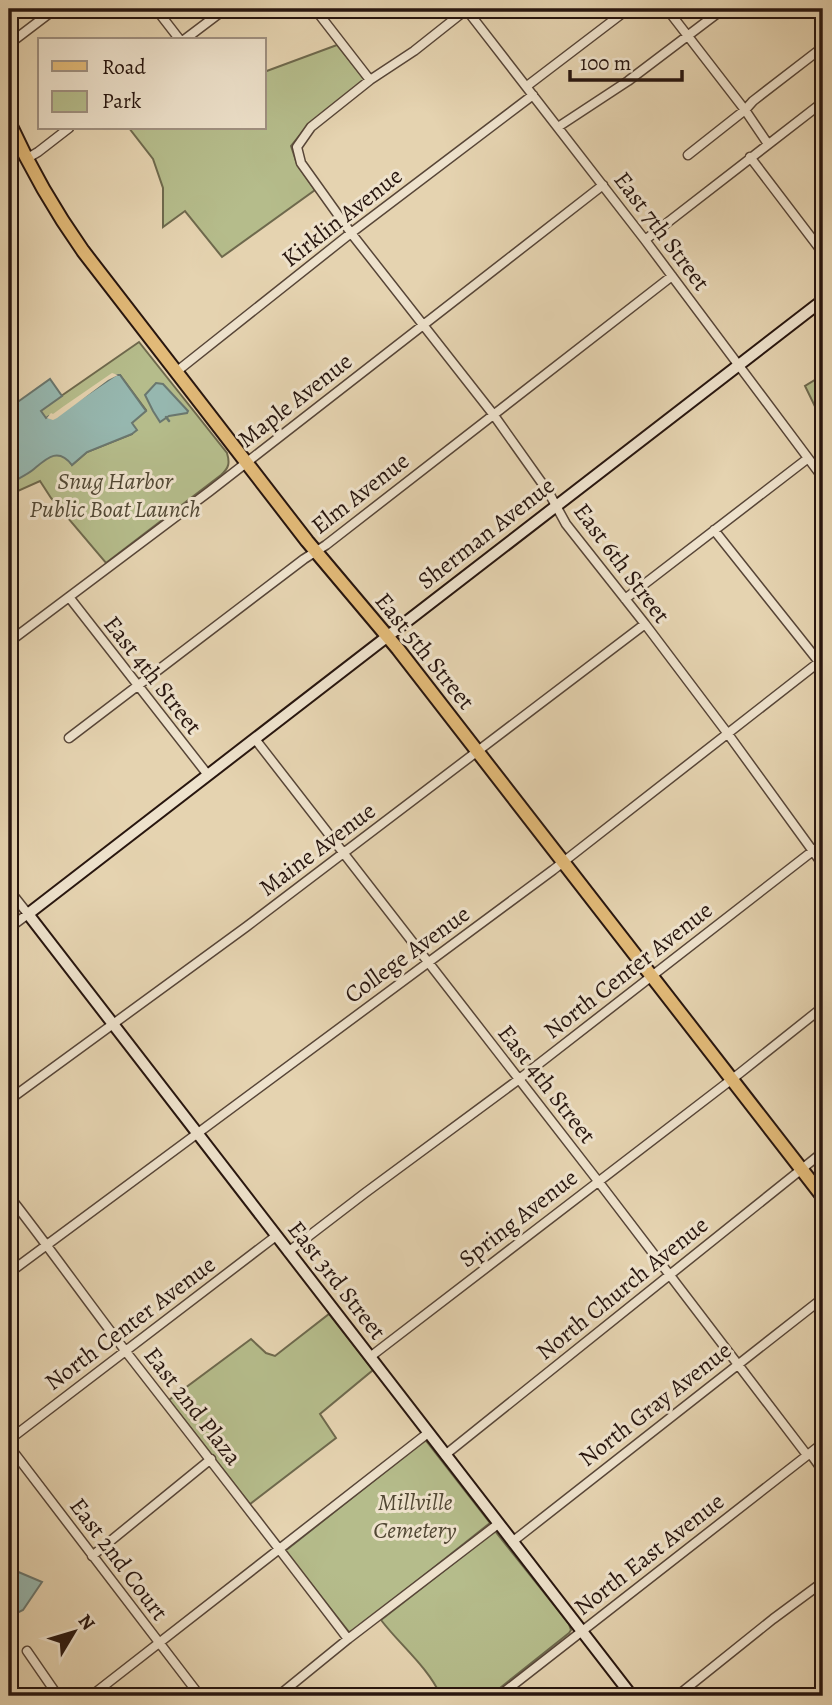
<svg xmlns="http://www.w3.org/2000/svg" width="832" height="1705" font-family="Alegreya,serif">
	<rect width="100%" height="100%" fill="#e5d3b0"/>
	<filter id="stains"><feTurbulence type="fractalNoise" baseFrequency=".00286" numOctaves="4"/><feColorMatrix values="0 0 0 0 .2 0 0 0 0 .09 0 0 0 0 .02 0 0 0 .5 -.17"/></filter>
	<radialGradient id="worn" r=".72"><stop offset=".6" stop-color="#630" stop-opacity="0"/><stop offset="1" stop-color="#630" stop-opacity=".3"/></radialGradient>
	<path fill="#b5bc8b" stroke="#6e694d" stroke-width="2" d="M337,45l28,35 -56,44 -18,22 6,18 18,26 -93,67 -37,-46 -22,16v-39l-10,-29 -24,-31h135v-56z
		M139,342l88,111c3,10 2,15 -6,22l-115,88 -55,-65 -11,-17 -31,14v-44l50,-5 13,19 15,-13 45,-18 -1,-11 15,-13 -26,-35h-4l-58,47 -30,-3z
		M823,375v48l-18,-37z
		M329,1314l44,56 -53,44 16,24 -86,66 -81,-104 82,-61 15,14 9,3z
		M425,1440l2,2 63,81 -136,108 -5,1 -64,-81z
		M495,1531l74,93 2,6 -2,3 -79,63h-49c-14,-30 -40,-50 -60,-76z"/>
	<path fill="#96b7af" stroke="#6a776f" stroke-width="2" d="M116,375h4l26,36 -14,12 5,7 -5,4 -45,18 -15,13c-14,-18 -25,-7 -38,4 -7,6 -17,10 -25,15v-81l3,3 38,-27 12,17 -21,15 5,7 3,-2 5,1z
		M156,383l7,1 25,27 -1,2 -18,3 -9,6 -7,-11 -8,-16z
		M9,1568l33,14 -19,28 -14,7z"/>
	<path fill="#e5d3b0" d="M112,373l6,2 -10,5 -51,38 -4,2 -6,-2 4,-5 2,1 11,-8z"/>
	<g fill="none" stroke-linecap="round" stroke-linejoin="round">
		<path stroke="#6a776f" stroke-width="2.5" d="M166,417l3,4"/>
		<g stroke="#574537" stroke-width="11">
			<path id="street" d="M156,9l24,31
				M315,9l55,71
				M466,9l179,231 178,238
				M467,9l-53,42 -44,29 -59,47 -14,20 4,16 50,70 142,181 56,79 17,31 79,100 83,110 95,131
				M667,9l78,101 23,34
				M184,40l41,-31
				M9,44l46,-35
				M527,86l101,-77
				M558,127l70,-46 95,-72
				M688,155l57,-45 8,-9 70,-54
				M750,157l73,96
				M26,159l12,-7 31,-24
				M645,240l178,-138
				M176,372l175,-139 182,-138
				M714,530l109,137
				M69,597l139,178
				M625,599l182,-140
				M9,642l201,-151 393,-306
				M69,738l235,-179 22,-14 346,-269
				M255,739l343,442 209,274
				M9,890l19,24 -19,14
				M9,1100l237,-173 399,-303
				M9,1196c40,51 78,105 118,157 74,95 148,190 221,286
				M288,1252l77,-59 153,-113 305,-237
				M9,1273l544,-403 270,-211
				M370,1357l370,-284 83,-66
				M9,1440l267,-204
				M9,1446l191,250
				M810,1453l13,18
				M445,1455l378,-303
				M512,1542l311,-244
				M92,1556l119,-97
				M27,1651l31,45
				M91,1696l337,-263
				M278,1696l70,-57 150,-115
				M499,1696l324,-253
				M677,1696l96,-77 50,-37"/>
		</g>
		<g stroke="#28160f" stroke-width="14">
			<path id="secondary" d="M632,1696l-604,-782 795,-614"/>
		</g>
		<g stroke="#28160f" stroke-width="16">
			<path id="primary" d="M9,122c21,46 45,88 74,129l224,290 91,108 425,548"/>
		</g>
		<use href="#street" stroke="#eee2cc" stroke-width="8"/>
		<use href="#secondary" stroke="#eee2cc" stroke-width="10"/>
		<use href="#primary" stroke="#e2ba78" stroke-width="12"/>
	</g>
	<g text-anchor="middle" stroke-width="6" stroke-linejoin="round" paint-order="stroke">
		<g font-size="24" fill="#28160f" stroke="#eee2cc">
			<text transform="translate(342 217) rotate(-38)" y="8">Kirklin Avenue</text>
			<text transform="translate(662 231) rotate(53)" y="8">East 7th Street</text>
			<text transform="translate(295 400) rotate(-38)" y="8">Maple Avenue</text>
			<text transform="translate(360 493) rotate(-38)" y="8">Elm Avenue</text>
			<text transform="translate(486 533) rotate(-38)" y="8">Sherman Avenue</text>
			<text transform="translate(622 563) rotate(53)" y="8">East 6th Street</text>
			<text transform="translate(425 651) rotate(51)" y="8">East 5th Street</text>
			<text transform="translate(153 675) rotate(52)" y="8">East 4th Street</text>
			<text transform="translate(317 849) rotate(-37)" y="8">Maine Avenue</text>
			<text transform="translate(407 954) rotate(-36)" y="8">College Avenue</text>
			<text transform="translate(628 970) rotate(-38)" y="8">North Center Avenue</text>
			<text transform="translate(547 1084) rotate(52)" y="8">East 4th Street</text>
			<text transform="translate(518 1218) rotate(-38)" y="8">Spring Avenue</text>
			<text transform="translate(337 1280) rotate(52)" y="8">East 3rd Street</text>
			<text transform="translate(622 1288) rotate(-39)" y="8">North Church Avenue</text>
			<text transform="translate(130 1323) rotate(-37)" y="8">North Center Avenue</text>
			<text transform="translate(655 1404) rotate(-38)" y="8">North Gray Avenue</text>
			<text transform="translate(193 1406) rotate(52)" y="8">East 2nd Plaza</text>
			<text transform="translate(649 1554) rotate(-38)" y="8">North East Avenue</text>
			<text transform="translate(119 1559) rotate(53)" y="8">East 2nd Court</text>
		</g>
		<g font-size="24" font-style="italic" fill="#524834" stroke="#eee2cc">
			<text x="115" y="489">Snug Harbor<tspan x="115" dy="28">Public Boat Launch</tspan></text>
			<text x="415" y="1510">Millville<tspan x="415" dy="28">Cemetery</tspan></text>
		</g>
	</g>
	<rect width="832" height="1705" fill="none" stroke="#e5d3b0" stroke-width="35"/>
	<rect x="10" y="10" width="811" height="1684" fill="none" stroke="#28160f" stroke-width="3.5"/>
	<rect x="18" y="18" width="797" height="1670" fill="none" stroke="#28160f" stroke-width="2"/>
	<rect x="38" y="38" width="228" height="91" fill="#eee2cc" stroke="#9f9080" stroke-width="2"/>
	<rect x="52" y="61" width="35" height="10" fill="#e2ba78" stroke="#9f9080" stroke-width="2"/>
	<text x="102" y="74" font-size="21" fill="#28160f">Road</text>
	<rect x="52" y="91" width="35" height="21" fill="#b5bc8b" stroke="#9f9080" stroke-width="2"/>
	<text x="102" y="108" font-size="21" fill="#28160f">Park</text>
	<g transform="translate(74 1632) rotate(52)" stroke="#eee2cc" stroke-width="5" paint-order="stroke">
	<path d="M0-5L12 26L0 18L-12 26Z" fill="#28160f"/>
	<text y="-10" font-size="19" font-weight="bold" text-anchor="middle" fill="#28160f">N</text>
	</g>
	<path d="M570 70v10h112v-10" fill="none" stroke="#28160f" stroke-width="3.5"/>
	<text x="580" y="70" font-size="21" fill="#28160f" stroke="#eee2cc" stroke-width="5" paint-order="stroke">100 m</text>
	<rect width="100%" height="100%" filter="url(#stains)"/>
	<rect width="100%" height="100%" fill="url(#worn)"/>
</svg>
